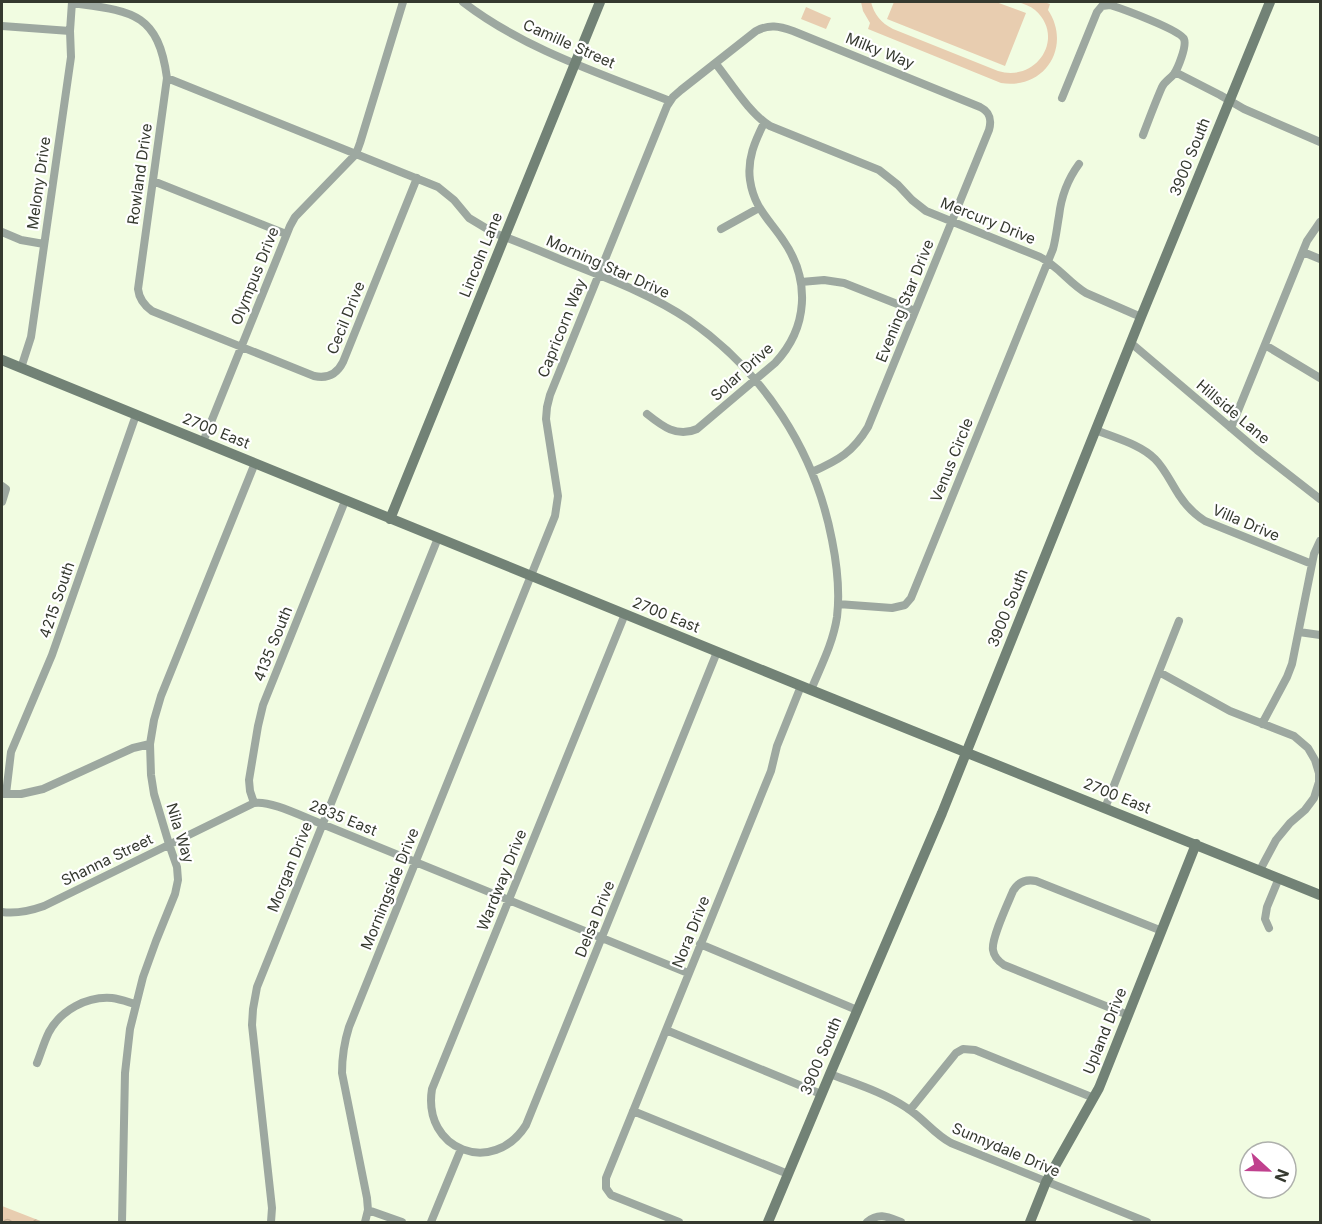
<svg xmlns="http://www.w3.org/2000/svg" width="1322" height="1224" font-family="Inter,sans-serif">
	<defs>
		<pattern id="park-crowns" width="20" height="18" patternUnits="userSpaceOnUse" patternTransform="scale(1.5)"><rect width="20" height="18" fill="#e8cdb0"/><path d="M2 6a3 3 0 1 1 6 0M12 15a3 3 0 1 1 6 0" fill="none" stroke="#c8b198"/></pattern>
	</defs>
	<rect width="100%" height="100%" fill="#f1fce1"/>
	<path fill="url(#park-crowns)" d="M2,1206l41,16h-41z"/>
	<path fill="#e8cdb0" d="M861,2h10c3,12 10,21 22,27l105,42c39,12 68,-34 37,-61 -5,-4 -11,-6 -17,-8h26l6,2 -2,6c24,36 -3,80 -47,73l-133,-54 2,-6 -7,-12z
		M894,2h102l30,11 -21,53 -118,-47z
		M806,7l25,11 -5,11 -25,-10z"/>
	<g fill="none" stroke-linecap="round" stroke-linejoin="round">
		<path stroke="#9da8a0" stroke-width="8" d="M463,2c61,47 136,71 207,99
			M72,3c58,8 86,8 95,75l-29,211c1,9 7,17 14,22l162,65c13,3 23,-2 29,-14l74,-184
			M2,26l68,5
			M716,64c15,19 34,50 54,62l109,44 19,15 14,15 14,11 114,46c18,9 29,26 46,36l55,24
			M1175,72l45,23 24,14 76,33
			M167,78l271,109 16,13 15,18 25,15c29,10 57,23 85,34 38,15 76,30 110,53 75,52 126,131 143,220 5,25 8,52 5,77 -4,26 -16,49 -26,73
			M1062,98l35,-86 5,-6 8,-1c13,4 70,25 74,34 3,7 -6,29 -10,35 -4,5 -9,7 -12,13 -7,16 -13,32 -19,48
			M153,181l133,53
			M721,229l38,-21
			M2,232l19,8 23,4
			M1303,252l17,7
			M801,282l23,-2 20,3 71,28
			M1131,343l126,107 63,49
			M1265,345l55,33
			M21,368l10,-31 40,-280 -1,-26 2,-29
			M647,414c15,12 30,24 50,15l78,-66c33,-35 36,-83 8,-123 -14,-21 -29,-32 -33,-60 -3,-21 5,-39 14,-57
			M1231,428l76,-187 13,-19
			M1096,430c19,8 44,14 59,29 10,10 16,24 24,36 7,11 15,19 26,26l107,43
			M203,442l87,-216 5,-9 61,-63 4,-11 43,-141
			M2,486l4,3 -4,13
			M838,604l54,4 13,-3 6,-7 142,-349c3,-11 4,-22 6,-33 2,-18 9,-37 20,-52
			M625,614l-193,475c-10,61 61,88 94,36l191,-473
			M1299,632l21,3
			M1159,672l71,39 64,25 14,12 7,12 4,13v9l-5,16 -9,12 -15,13 -14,17 -16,30
			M1262,724l25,-47 5,-13 22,-110 6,-13
			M3,794h18l22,-5 90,-41 17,-4
			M6,794l5,-42 41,-97 84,-240
			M254,803l-4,-12 -1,-11 9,-54 5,-21 82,-204
			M1105,808l74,-187
			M2,912c15,2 28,-1 42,-6l210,-103c17,-3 51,15 68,21l366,149
			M1269,928l-4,-9 2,-12 12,-29
			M700,944l157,66
			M1128,1015l-124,-50c-6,-4 -10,-8 -11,-15 -2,-11 15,-47 20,-59 5,-9 13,-12 23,-10l126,50
			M666,1030l155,64
			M37,1063c4,-10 7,-21 12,-31 12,-22 38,-36 63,-34 8,1 16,4 23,6
			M830,1074c26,10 53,18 77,34 16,10 27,26 44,35l196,79
			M910,1110l46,-57 7,-4 12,1 119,48
			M633,1111l155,63
			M368,1210l34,12
			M122,1222l3,-149 5,-44 13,-52 13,-36 19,-47 3,-14 -1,-13 -8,-23 -15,-50 -3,-19 -1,-31 4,-24 7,-24 94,-233
			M271,1222l1,-14 -20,-183 1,-16 4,-22 181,-449
			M365,1222l3,-12 -1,-12 -25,-125c0,-15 2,-30 7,-46l206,-511 3,-20 -12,-77 1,-12 3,-12 117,-289 6,-9 8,-7 75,-59c13,-7 23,-5 37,0l187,76c10,5 12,12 9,23l-121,297c-15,25 -29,33 -56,45
			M431,1222l30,-73
			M679,1222l-68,-27 -5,-7v-10l165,-407 6,-25 24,-60
			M867,1222c12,-10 21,-5 34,0"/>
		<path stroke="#728276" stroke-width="10" d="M2,360l809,330 509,205
			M390,519l210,-517
			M768,1222l62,-148 112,-261 199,-496 129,-315
			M1030,1222l16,-40 53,-94 97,-244"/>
	</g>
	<g text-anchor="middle" stroke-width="4.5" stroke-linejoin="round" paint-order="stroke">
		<g font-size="15" fill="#35392f" stroke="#fff">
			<text transform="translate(569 44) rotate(24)" y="5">Camille Street</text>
			<text transform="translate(880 51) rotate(22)" y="5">Milky Way</text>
			<text transform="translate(1190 157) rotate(-68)" y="5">3900 South</text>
			<text transform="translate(140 174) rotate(-82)" y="5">Rowland Drive</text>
			<text transform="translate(39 183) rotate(-82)" y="5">Melony Drive</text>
			<text transform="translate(988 221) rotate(22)" y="5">Mercury Drive</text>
			<text transform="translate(481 255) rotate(-68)" y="5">Lincoln Lane</text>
			<text transform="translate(608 267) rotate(24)" y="5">Morning Star Drive</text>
			<text transform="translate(255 276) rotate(-68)" y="5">Olympus Drive</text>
			<text transform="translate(905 301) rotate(-68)" y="5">Evening Star Drive</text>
			<text transform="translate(346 318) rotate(-68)" y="5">Cecil Drive</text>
			<text transform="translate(562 328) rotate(-68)" y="5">Capricorn Way</text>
			<text transform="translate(742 372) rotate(-42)" y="5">Solar Drive</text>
			<text transform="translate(1233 412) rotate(40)" y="5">Hillside Lane</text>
			<text transform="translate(216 431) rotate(22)" y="5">2700 East</text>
			<text transform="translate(952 460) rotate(-68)" y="5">Venus Circle</text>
			<text transform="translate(1246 523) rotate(23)" y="5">Villa Drive</text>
			<text transform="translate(57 600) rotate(-71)" y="5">4215 South</text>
			<text transform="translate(1008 608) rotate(-68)" y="5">3900 South</text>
			<text transform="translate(666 615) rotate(22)" y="5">2700 East</text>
			<text transform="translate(273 644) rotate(-68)" y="5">4135 South</text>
			<text transform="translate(1117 796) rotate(22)" y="5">2700 East</text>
			<text transform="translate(343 818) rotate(22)" y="5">2835 East</text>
			<text transform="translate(180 833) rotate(73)" y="5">Nila Way</text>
			<text transform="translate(107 860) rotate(-26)" y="5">Shanna Street</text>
			<text transform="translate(290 867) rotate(-68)" y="5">Morgan Drive</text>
			<text transform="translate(502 880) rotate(-68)" y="5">Wardway Drive</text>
			<text transform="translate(390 889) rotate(-68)" y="5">Morningside Drive</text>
			<text transform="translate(595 919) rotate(-68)" y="5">Delsa Drive</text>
			<text transform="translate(691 932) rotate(-68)" y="5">Nora Drive</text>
			<text transform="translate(1105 1031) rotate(-68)" y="5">Upland Drive</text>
			<text transform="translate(821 1056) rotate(-67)" y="5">3900 South</text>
			<text transform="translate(1006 1150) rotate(23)" y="5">Sunnydale Drive</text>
		</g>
	</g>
	<rect width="1322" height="1224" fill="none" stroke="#35392f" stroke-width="6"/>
	<g transform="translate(1268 1170) rotate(112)"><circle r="28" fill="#ffffff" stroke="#aeb0ac" stroke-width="1.5"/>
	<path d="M0-4.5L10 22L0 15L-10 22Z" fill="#c0418e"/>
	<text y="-9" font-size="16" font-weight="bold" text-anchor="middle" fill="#35392f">N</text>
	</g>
</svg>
